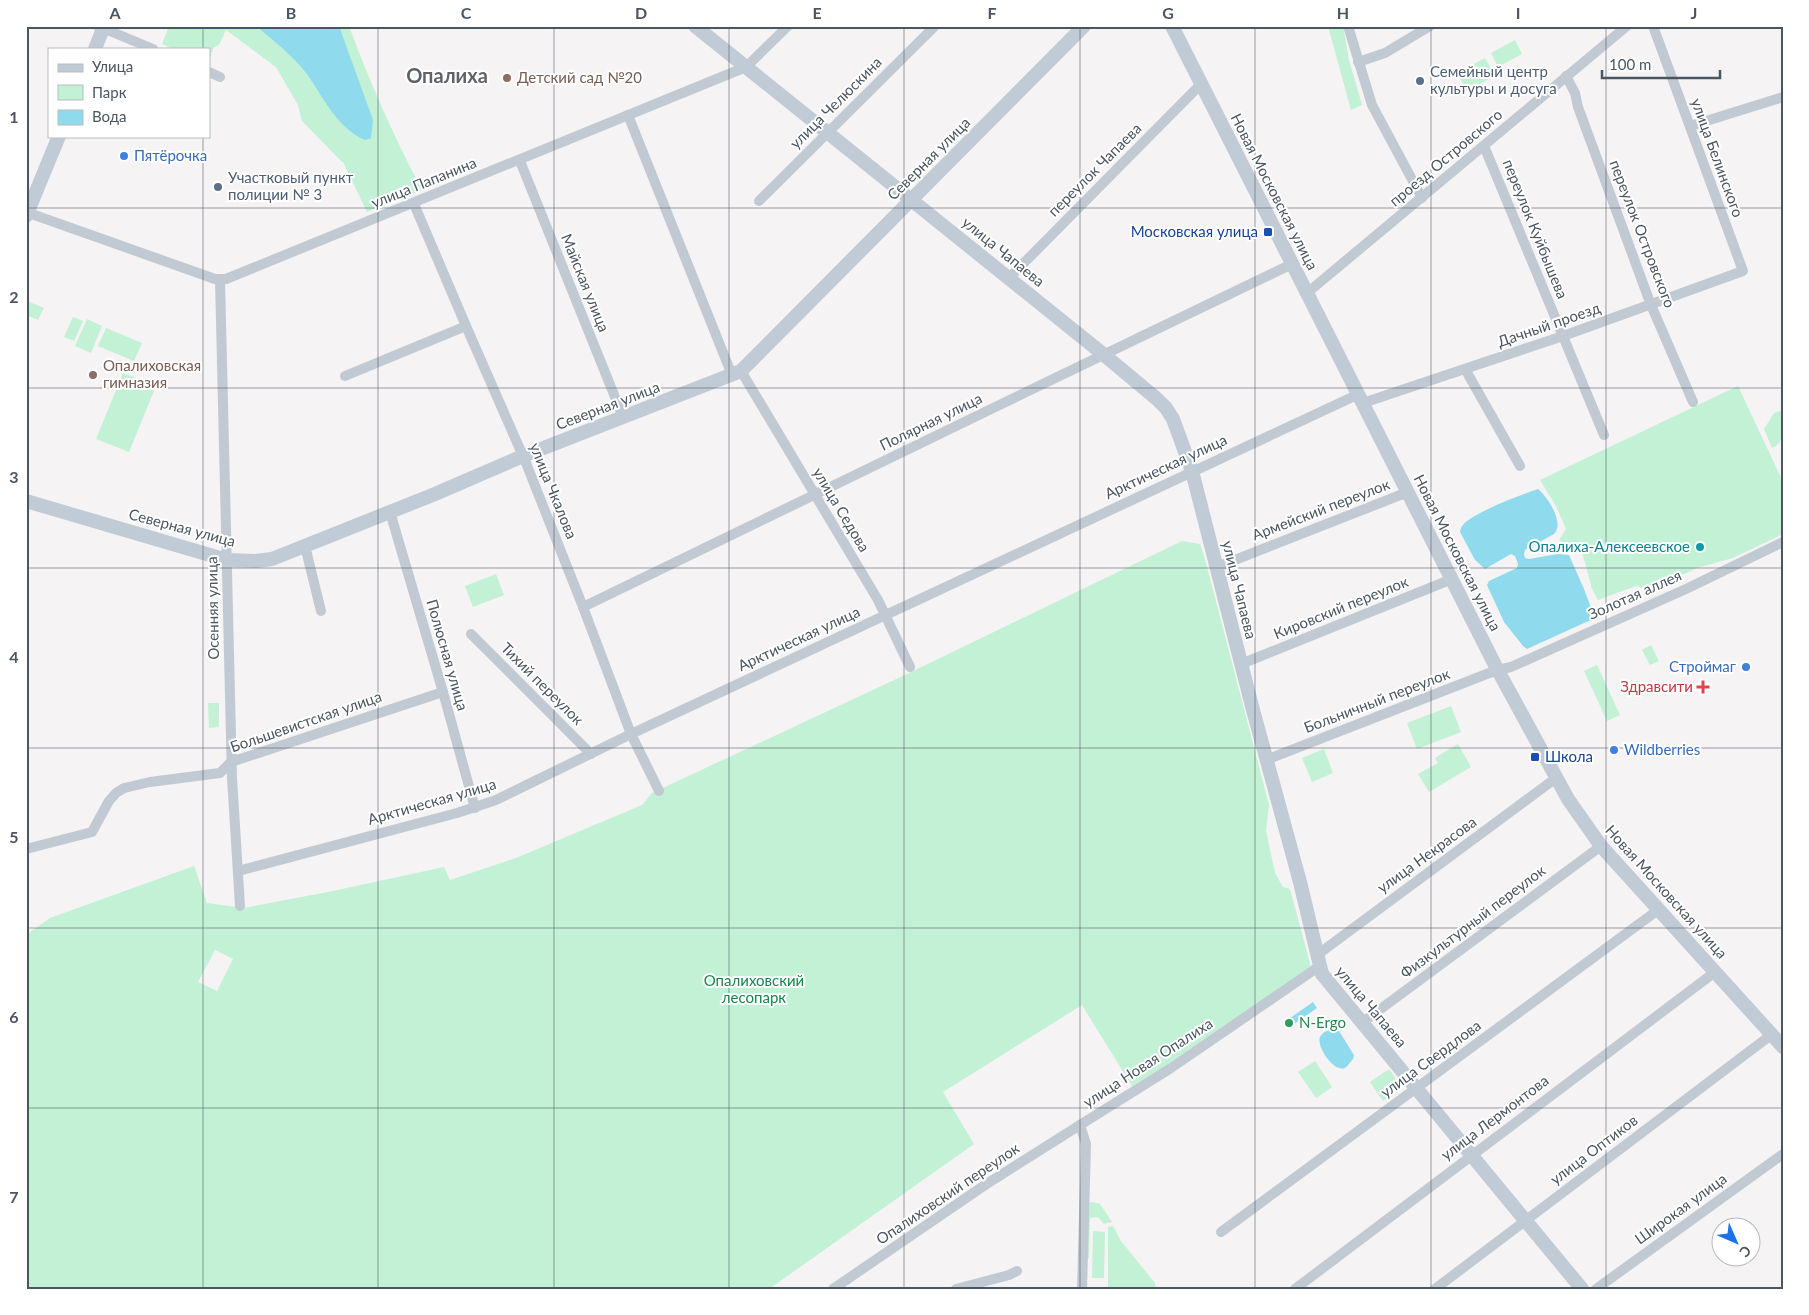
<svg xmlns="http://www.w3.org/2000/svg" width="1809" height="1315" viewBox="0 0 1809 1315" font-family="Lato,sans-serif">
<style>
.green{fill:#c3f1d5;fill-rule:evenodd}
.water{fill:#90daee}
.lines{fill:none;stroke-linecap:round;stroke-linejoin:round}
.street{stroke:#c1cad2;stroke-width:10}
.secondary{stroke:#c1cbd6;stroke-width:14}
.grid{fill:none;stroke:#4a5661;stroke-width:1;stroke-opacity:0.55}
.education-dot{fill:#8d6e63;stroke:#fff;stroke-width:2}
.service-dot{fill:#5c6f8a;stroke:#fff;stroke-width:2}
.shop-dot{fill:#3f7fe0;stroke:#fff;stroke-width:2}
.transit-dot{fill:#1a4fb4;stroke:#fff;stroke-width:2}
.culture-dot{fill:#0f9aa8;stroke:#fff;stroke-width:2}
.health-dot{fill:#e0444e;stroke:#fff;stroke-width:2}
.leisure-dot{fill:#2e9e5b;stroke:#fff;stroke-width:2}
.labels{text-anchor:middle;stroke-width:4;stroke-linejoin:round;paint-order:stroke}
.service-label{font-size:15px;fill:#4e5e75;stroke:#fff;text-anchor:start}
.education-label{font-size:15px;fill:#785e54;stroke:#fff;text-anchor:start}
.street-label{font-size:15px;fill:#4a5661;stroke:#fff}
.shop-label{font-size:15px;fill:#366cbe;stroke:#fff;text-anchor:start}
.transit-label{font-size:15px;fill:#164399;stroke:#fff;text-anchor:end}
.culture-label{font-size:15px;fill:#0d838f;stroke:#fff;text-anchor:end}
.health-label{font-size:15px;fill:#be3a42;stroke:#fff;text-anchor:end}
.park-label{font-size:15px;fill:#17864f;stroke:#fff}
.leisure-label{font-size:15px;fill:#27864d;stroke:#fff;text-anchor:start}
.district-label{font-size:20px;font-weight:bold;fill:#5f6368;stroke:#fff}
.neatline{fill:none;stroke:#4a5661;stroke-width:2}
.grid-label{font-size:16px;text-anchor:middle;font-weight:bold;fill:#4a5661}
</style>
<rect width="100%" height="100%" fill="#f5f3f3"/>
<g class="green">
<path d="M169 26H349C370 83 394 137 422 190L367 212 343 162H342L302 121 298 105 276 67 226 30 219 45 214 47 209 59V49H173L162 44Z"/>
<polygon points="1328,26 1343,26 1349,60 1362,105 1351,110"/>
<polygon points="1515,40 1522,54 1498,67 1491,53"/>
<polygon points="1485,58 1495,76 1467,91 1457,73"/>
<polygon points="27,301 44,308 38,320 26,315"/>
<polygon points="73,317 83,321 74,341 64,337"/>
<polygon points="87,319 102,326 91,353 75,346"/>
<polygon points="106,328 142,343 134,361 98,346"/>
<polygon points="123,373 156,386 129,452 96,439"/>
<polygon points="1738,386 1783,482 1783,534 1733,558 1697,568 1650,590 1636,586 1598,600 1592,589 1582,552 1559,540 1566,529 1556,506 1540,480"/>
<path d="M1783 410C1782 423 1787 442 1772 448L1764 429 1774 413Z"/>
<path d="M1182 541 1200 544 1205 559 1269 805 1266 831 1275 873 1283 887 1290 889 1311 967 1168 1064 1132 1086 1082 1005 943 1092 974 1144 769 1289H26V935L50 918 194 866 207 903 244 908 333 891 444 867 450 880 516 858 642 805 652 793 907 674ZM215 950 233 959 217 991 198 982Z"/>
<polygon points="496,574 504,595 473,607 465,586"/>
<polygon points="1651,645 1659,661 1650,665 1642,650"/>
<polygon points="1597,665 1620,715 1607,721 1584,671"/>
<polygon points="208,703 219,703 219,727 209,728"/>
<polygon points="1451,706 1461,732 1417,749 1407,723"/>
<polygon points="1458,744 1471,767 1429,792 1418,774 1438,763 1435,758"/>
<polygon points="1324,749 1333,773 1312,782 1302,758"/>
<polygon points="1315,1061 1332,1087 1316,1098 1298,1072"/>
<polygon points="1389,1069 1402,1087 1383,1101 1370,1082"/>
<polygon points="1092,1202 1100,1204 1112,1222 1104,1224 1098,1217 1090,1218 1089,1258 1085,1258 1089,1203"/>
<polygon points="1113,1226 1121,1241 1155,1283 1156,1289 1108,1289 1108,1227"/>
<polygon points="1093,1231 1105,1232 1104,1278 1092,1278"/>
</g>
<g class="water">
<path d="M256 26H339L373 120 371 138 365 140C337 128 323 97 307 74 292 55 274 41 256 26Z"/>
<path d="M1538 489C1548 497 1565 524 1554 534L1525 550 1524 554 1525 558 1529 559 1558 554 1569 555 1584 589 1595 618 1527 649 1523 646 1504 622 1487 585 1489 581 1517 568 1518 564 1515 556 1511 554 1485 569 1475 560 1460 532C1460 531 1462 525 1463 525 1472 513 1523 494 1538 489Z"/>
<polygon points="1313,1002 1317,1008 1294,1024 1290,1018"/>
<path d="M1333 1028 1339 1031 1354 1055 1353 1059C1351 1061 1348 1066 1345 1068 1334 1073 1316 1046 1320 1037 1323 1032 1328 1030 1333 1028Z"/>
</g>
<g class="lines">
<g class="street">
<polyline points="98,26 153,49"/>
<polyline points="1348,26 1372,105 1422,198"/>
<polyline points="1358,62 1385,53 1430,26"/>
<polyline points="209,72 220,77"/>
<polyline points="1566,76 1575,93 1578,107 1651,305 1693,402"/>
<polyline points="628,115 732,375"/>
<polyline points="1690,126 1783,97"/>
<polyline points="1484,146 1604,435"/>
<polyline points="520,161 623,417"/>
<polyline points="759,201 935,26"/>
<polyline points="414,204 466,326 526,463 583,607 631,734 659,791"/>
<polyline points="26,212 215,279 226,279 746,67 788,26"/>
<polyline points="1009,278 1202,83"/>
<polyline points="220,280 232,778 240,906"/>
<polyline points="1307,293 1627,26"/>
<polyline points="1465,369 1520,466"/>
<polyline points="741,371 878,600 910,667"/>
<polyline points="345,376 466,326"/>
<polyline points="1363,403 1563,336 1743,271 1653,26"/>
<polyline points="390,512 443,692 475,808"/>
<polyline points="305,546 321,611"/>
<polyline points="1217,567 1408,492"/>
<path d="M583 607C820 493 1055 377 1292 264"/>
<polyline points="471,634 591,754"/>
<polyline points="1241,664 1452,579"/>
<polyline points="1266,760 1497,670 1511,667 1686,589 1783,542"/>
<polyline points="26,849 92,832 109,801 116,793 124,788 150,782 220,773 231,762 443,692"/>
<polyline points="238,871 457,813 496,800 631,734 1359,394"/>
<polyline points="1317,955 1556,778"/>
<polyline points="1363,1022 1601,846"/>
<polyline points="1221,1232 1658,910"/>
<polyline points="833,1289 985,1185 1080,1125"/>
<polyline points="956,1289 1009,1275 1017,1271"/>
<polyline points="1082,1289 1086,1144 1080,1125 1171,1068 1314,970 1319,968"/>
<polyline points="1295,1289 1715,972"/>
<polyline points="1435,1289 1771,1035"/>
<polyline points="1596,1289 1783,1154"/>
</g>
<g class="secondary">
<polyline points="695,26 1103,354 1157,399 1166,408 1173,419 1192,471 1253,710 1300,882 1322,974 1582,1289"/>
<polyline points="1172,26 1495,665 1568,799 1601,846 1783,1047"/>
<polyline points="95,49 104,26"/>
<polyline points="26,216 59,136"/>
<polyline points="26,501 227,560 256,561 272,559 435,494 523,456 741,371 1084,26"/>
</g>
</g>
<path class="grid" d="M203 26V49M378 26V1289M554 26V1289M729 26V1289M904 26V1289M1080 26V1289M1255 26V1289M1431 26V1289M1606 26V1289M203 136V1289M26 208H1783M26 388H1783M26 568H1783M26 748H1783M26 928H1783M26 1108H1783"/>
<g class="education-dot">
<circle cx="507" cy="78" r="5"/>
<circle cx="93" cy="375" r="5"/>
</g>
<g class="service-dot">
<circle cx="1420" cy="81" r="5"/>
<circle cx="218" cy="187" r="5"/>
</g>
<g class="shop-dot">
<circle cx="124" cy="156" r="5"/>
<circle cx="1746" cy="667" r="5"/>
<circle cx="1614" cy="750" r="5"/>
</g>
<g class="transit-dot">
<rect x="1263" y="227" width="10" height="10" rx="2.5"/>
<rect x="1530" y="752" width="10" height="10" rx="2.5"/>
</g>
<circle class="culture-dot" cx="1700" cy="547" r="5"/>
<path class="health-dot" d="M1700.5 679.5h5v5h5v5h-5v5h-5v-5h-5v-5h5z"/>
<circle class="leisure-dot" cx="1289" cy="1023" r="5"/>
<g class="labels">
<g class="service-label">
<text x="1430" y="77">Семейный центр<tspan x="1430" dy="17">культуры и досуга</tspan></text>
<text x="228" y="183">Участковый пункт<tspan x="228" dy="17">полиции № 3</tspan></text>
</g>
<g class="education-label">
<text x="517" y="83">Детский сад №20</text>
<text x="103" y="371">Опалиховская<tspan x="103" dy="17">гимназия</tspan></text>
</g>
<g class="street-label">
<text transform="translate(836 103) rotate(-45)" y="5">улица Челюскина</text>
<text transform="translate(1446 158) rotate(-40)" y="5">проезд Островского</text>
<text transform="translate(1717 158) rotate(70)" y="5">улица Белинского</text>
<text transform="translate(929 159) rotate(-45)" y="5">Северная улица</text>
<text transform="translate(1095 170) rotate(-45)" y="5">переулок Чапаева</text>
<text transform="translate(424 183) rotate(-22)" y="5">улица Папанина</text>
<text transform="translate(1274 192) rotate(63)" y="5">Новая Московская улица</text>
<text transform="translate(1535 229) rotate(68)" y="5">переулок Куйбышева</text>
<text transform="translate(1642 234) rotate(69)" y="5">переулок Островского</text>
<text transform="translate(1003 252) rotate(39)" y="5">улица Чапаева</text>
<text transform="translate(585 283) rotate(68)" y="5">Майская улица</text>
<text transform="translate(1549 325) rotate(-19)" y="5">Дачный проезд</text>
<text transform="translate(608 406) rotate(-21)" y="5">Северная улица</text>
<text transform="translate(931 422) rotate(-26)" y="5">Полярная улица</text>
<text transform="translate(1166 467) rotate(-25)" y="5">Арктическая улица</text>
<text transform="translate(553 491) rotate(68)" y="5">улица Чкалова</text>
<text transform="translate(841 510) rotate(59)" y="5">улица Седова</text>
<text transform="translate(1321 510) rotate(-21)" y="5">Армейский переулок</text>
<text transform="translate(182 528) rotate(15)" y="5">Северная улица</text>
<text transform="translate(1457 553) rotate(63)" y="5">Новая Московская улица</text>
<text transform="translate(1239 590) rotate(76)" y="5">улица Чапаева</text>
<text transform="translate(1635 595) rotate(-24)" y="5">Золотая аллея</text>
<text transform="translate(213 608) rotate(-91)" y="5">Осенняя улица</text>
<text transform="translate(1341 608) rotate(-22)" y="5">Кировский переулок</text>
<text transform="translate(799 639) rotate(-25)" y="5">Арктическая улица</text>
<text transform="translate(447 655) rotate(74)" y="5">Полюсная улица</text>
<text transform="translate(542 684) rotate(45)" y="5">Тихий переулок</text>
<text transform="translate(1377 701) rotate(-21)" y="5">Больничный переулок</text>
<text transform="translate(306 722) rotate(-19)" y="5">Большевистская улица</text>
<text transform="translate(432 802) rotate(-16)" y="5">Арктическая улица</text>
<text transform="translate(1427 855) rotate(-36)" y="5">улица Некрасова</text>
<text transform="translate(1666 892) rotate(48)" y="5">Новая Московская улица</text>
<text transform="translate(1473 922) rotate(-37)" y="5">Физкультурный переулок</text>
<text transform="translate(1371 1007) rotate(50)" y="5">улица Чапаева</text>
<text transform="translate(1431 1059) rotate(-36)" y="5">улица Свердлова</text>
<text transform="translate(1148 1063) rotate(-33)" y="5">улица Новая Опалиха</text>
<text transform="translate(1495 1118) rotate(-37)" y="5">улица Лермонтова</text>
<text transform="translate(1594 1150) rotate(-37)" y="5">улица Оптиков</text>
<text transform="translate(948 1194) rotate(-34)" y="5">Опалиховский переулок</text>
<text transform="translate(1681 1209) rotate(-36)" y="5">Широкая улица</text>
</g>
<g class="shop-label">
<text x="134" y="161">Пятёрочка</text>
<text x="1736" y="672" text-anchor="end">Строймаг</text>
<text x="1624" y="755">Wildberries</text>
</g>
<g class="transit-label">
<text x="1258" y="237">Московская улица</text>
<text x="1545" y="762" text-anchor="start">Школа</text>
</g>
<g class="culture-label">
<text x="1690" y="552">Опалиха-Алексеевское</text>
</g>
<g class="health-label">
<text x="1693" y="692">Здравсити</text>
</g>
<g class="park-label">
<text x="754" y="986">Опалиховский<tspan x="754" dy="17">лесопарк</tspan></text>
</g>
<g class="leisure-label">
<text x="1299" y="1028">N-Ergo</text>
</g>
<g class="district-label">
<text x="447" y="83">Опалиха</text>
</g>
</g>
<rect width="1809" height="1315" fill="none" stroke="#ffffff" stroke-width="55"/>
<rect x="48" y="48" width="162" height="90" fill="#ffffff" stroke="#b7bbc0"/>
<rect x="58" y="64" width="25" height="8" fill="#c1cbd6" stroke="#b7bbc0"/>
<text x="92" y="72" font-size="15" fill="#4a5661">Улица</text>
<rect x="58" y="85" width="25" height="15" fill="#c3f1d5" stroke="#b7bbc0"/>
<text x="92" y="98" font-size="15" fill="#4a5661">Парк</text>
<rect x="58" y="110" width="25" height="15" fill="#90daee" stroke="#b7bbc0"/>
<text x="92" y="122" font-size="15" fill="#4a5661">Вода</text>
<g transform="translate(1736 1242) rotate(135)"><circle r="24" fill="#ffffff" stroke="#b7bbc0"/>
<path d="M0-4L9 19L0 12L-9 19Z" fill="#1a73e8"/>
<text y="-8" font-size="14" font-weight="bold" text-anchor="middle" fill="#4a5661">С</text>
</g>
<path d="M1602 70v8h118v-8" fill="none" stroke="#4a5661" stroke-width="2.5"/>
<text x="1609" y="70" font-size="15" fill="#4a5661" stroke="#ffffff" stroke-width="4" paint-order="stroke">100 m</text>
<rect x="28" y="28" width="1754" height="1260" class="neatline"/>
<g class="grid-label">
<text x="115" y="19">A</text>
<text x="291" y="19">B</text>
<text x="466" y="19">C</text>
<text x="641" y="19">D</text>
<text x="817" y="19">E</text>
<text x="992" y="19">F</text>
<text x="1168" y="19">G</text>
<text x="1343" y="19">H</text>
<text x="1518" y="19">I</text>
<text x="1694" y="19">J</text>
<text x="14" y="123">1</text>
<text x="14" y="303">2</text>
<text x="14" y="483">3</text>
<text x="14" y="663">4</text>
<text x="14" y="843">5</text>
<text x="14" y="1023">6</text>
<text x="14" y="1203">7</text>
</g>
</svg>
